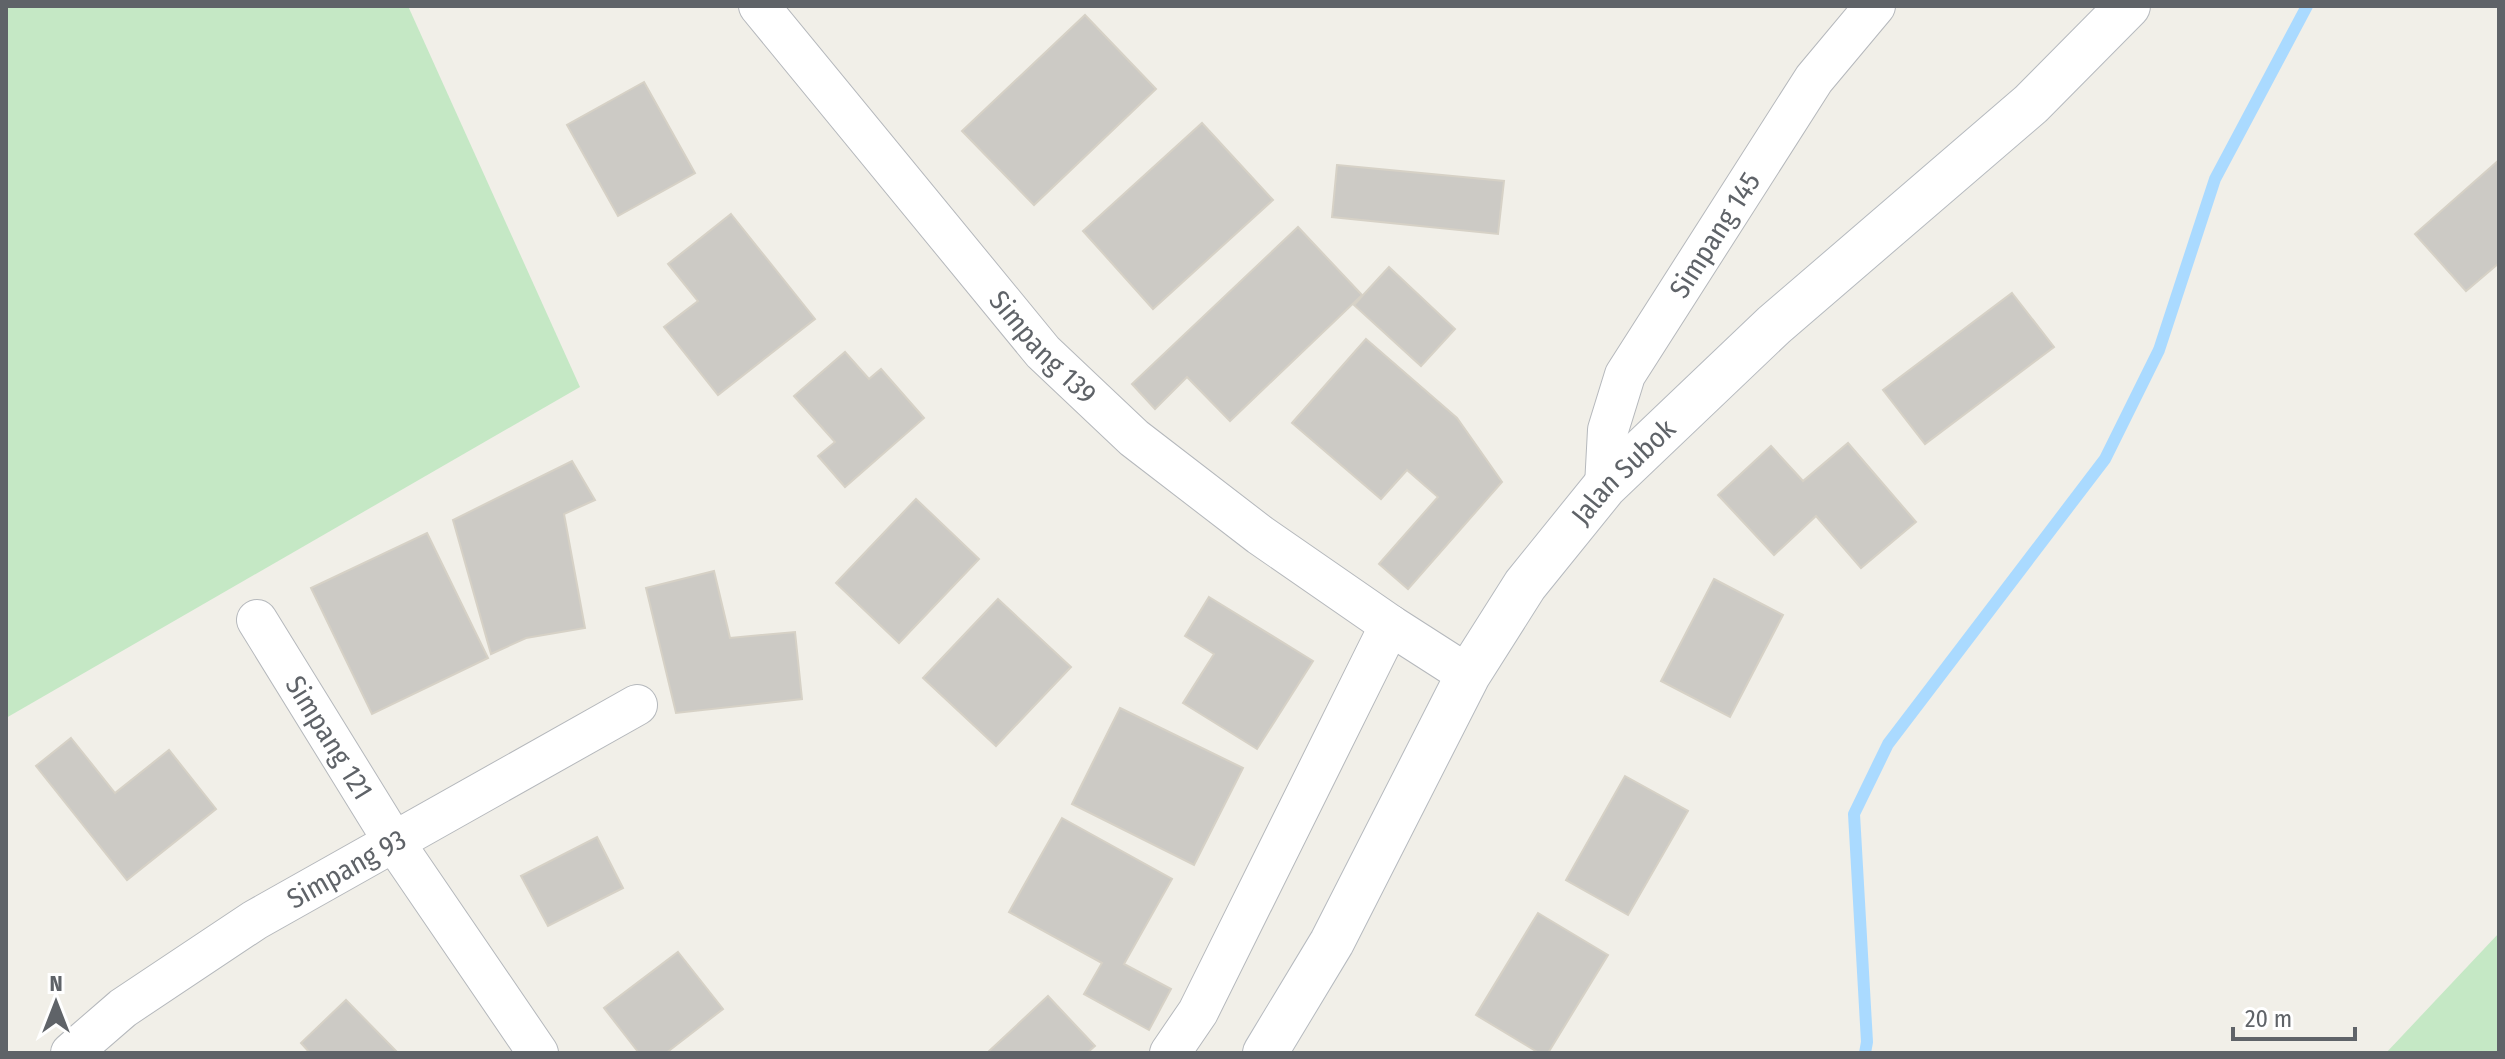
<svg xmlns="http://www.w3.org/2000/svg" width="2505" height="1059" viewBox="0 0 2505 1059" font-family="'Fira Sans Condensed',sans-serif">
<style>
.green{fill:#c5e8c5}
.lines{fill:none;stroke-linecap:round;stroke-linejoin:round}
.stream{stroke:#aadaff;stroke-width:12}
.building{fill:#cccac5;stroke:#d6d1c6;stroke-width:2}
.minor-casing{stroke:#b5b8bc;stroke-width:42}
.secondary-casing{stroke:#b6babf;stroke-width:46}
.minor{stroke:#fff;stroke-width:40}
.secondary{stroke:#fff;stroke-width:44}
.labels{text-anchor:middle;stroke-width:8;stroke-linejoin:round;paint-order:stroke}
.street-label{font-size:28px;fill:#5f6368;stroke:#fff}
</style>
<rect width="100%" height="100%" fill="#f1efe8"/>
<g class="green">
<polygon points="6,6 408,6 580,387 6,718"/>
<polygon points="2499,933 2499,1053 2386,1053"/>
</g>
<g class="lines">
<polyline class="stream" points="1865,1053 1867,1042 1854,814 1888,744 2105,459 2159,350 2215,179 2307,6"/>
</g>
<g class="building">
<polygon points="1085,15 1156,89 1034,205 962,131"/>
<polygon points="644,82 695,173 618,216 567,125"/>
<polygon points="1202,123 1273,200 1153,309 1083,231"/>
<polygon points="2499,160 2499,263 2466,291 2415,234"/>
<polygon points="1337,165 1504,181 1498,234 1332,217"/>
<polygon points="731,214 815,319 718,395 664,327 698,301 668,264"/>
<polygon points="1298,227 1362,295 1230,421 1187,377 1155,409 1132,384"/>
<polygon points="1389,267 1455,329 1421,366 1354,305"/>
<polygon points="2012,293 2054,347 1925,444 1883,390"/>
<polygon points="1366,339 1457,418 1502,482 1408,589 1379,564 1438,497 1407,470 1381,499 1292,423"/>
<polygon points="845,352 869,379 881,369 924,418 845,487 818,456 835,442 794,396"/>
<polygon points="1848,443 1916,522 1861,568 1816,516 1774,555 1718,495 1771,446 1803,481"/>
<polygon points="572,461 595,500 564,514 585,628 526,638 491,654 453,520"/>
<polygon points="916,499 979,559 899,643 836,583"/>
<polygon points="427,533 488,658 372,714 311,588"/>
<polygon points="714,571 730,638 795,632 802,699 676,713 646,588"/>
<polygon points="1714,579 1783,615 1730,717 1661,681"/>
<polygon points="1209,597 1313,661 1257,749 1183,703 1214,654 1185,636"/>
<polygon points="998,599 1071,667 996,746 923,678"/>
<polygon points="1120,708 1243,768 1194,865 1072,804"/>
<polygon points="71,738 115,793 169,750 216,809 127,880 36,766"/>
<polygon points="1625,776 1688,811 1628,915 1566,880"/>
<polygon points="1062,818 1172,879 1124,964 1171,989 1149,1030 1084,994 1102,963 1009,912"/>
<polygon points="597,837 623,888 548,926 521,876"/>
<polygon points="1538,913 1608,955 1548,1053 1539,1053 1476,1015"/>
<polygon points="678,952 723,1009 666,1053 639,1053 604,1008"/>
<polygon points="1048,996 1095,1046 1087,1053 987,1053"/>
<polygon points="346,1000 398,1053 310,1053 301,1043"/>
</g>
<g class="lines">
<defs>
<g id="minor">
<path id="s1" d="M759 6 1043 352 1134 438 1260 535 1390 625 1468 675"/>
<path id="s2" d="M1605 486 1608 430 1625 375 1814 79 1875 6"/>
<path id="s3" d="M257 620 394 842 538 1053"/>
<path id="s4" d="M71 1053 123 1008 255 920 637 705"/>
<polyline points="1170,1053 1198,1012 1390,625"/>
</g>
<g id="secondary">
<path id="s5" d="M1265 1053 1332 942 1468 675 1525 585 1605 486 1774 325 2031 104 2128 6"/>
</g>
</defs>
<use href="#minor" class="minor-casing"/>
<use href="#secondary" class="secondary-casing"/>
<use href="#minor" class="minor"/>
<use href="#secondary" class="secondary"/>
</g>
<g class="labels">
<g class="street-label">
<text dy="10" stroke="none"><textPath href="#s2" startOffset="280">Simpang 145</textPath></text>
<text dy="10" stroke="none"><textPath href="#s1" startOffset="444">Simpang 139</textPath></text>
<text dy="10" stroke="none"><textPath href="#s5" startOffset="686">Jalan Subok</textPath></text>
<text dy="10" stroke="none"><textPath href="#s3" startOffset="138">Simpang 121</textPath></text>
<text dy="10" stroke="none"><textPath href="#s4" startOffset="332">Simpang 93</textPath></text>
</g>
</g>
<rect width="2505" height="1059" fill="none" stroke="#5f6368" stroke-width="16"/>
<g transform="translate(56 1003)" stroke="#ffffff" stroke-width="6" paint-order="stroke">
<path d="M0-6L14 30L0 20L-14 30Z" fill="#5f6368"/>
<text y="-12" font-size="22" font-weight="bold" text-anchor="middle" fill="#5f6368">N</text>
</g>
<path d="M2233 1027v12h122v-12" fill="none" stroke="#5f6368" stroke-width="4"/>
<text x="2245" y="1027" font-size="24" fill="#5f6368" stroke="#ffffff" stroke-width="6" paint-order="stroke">20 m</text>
</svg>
